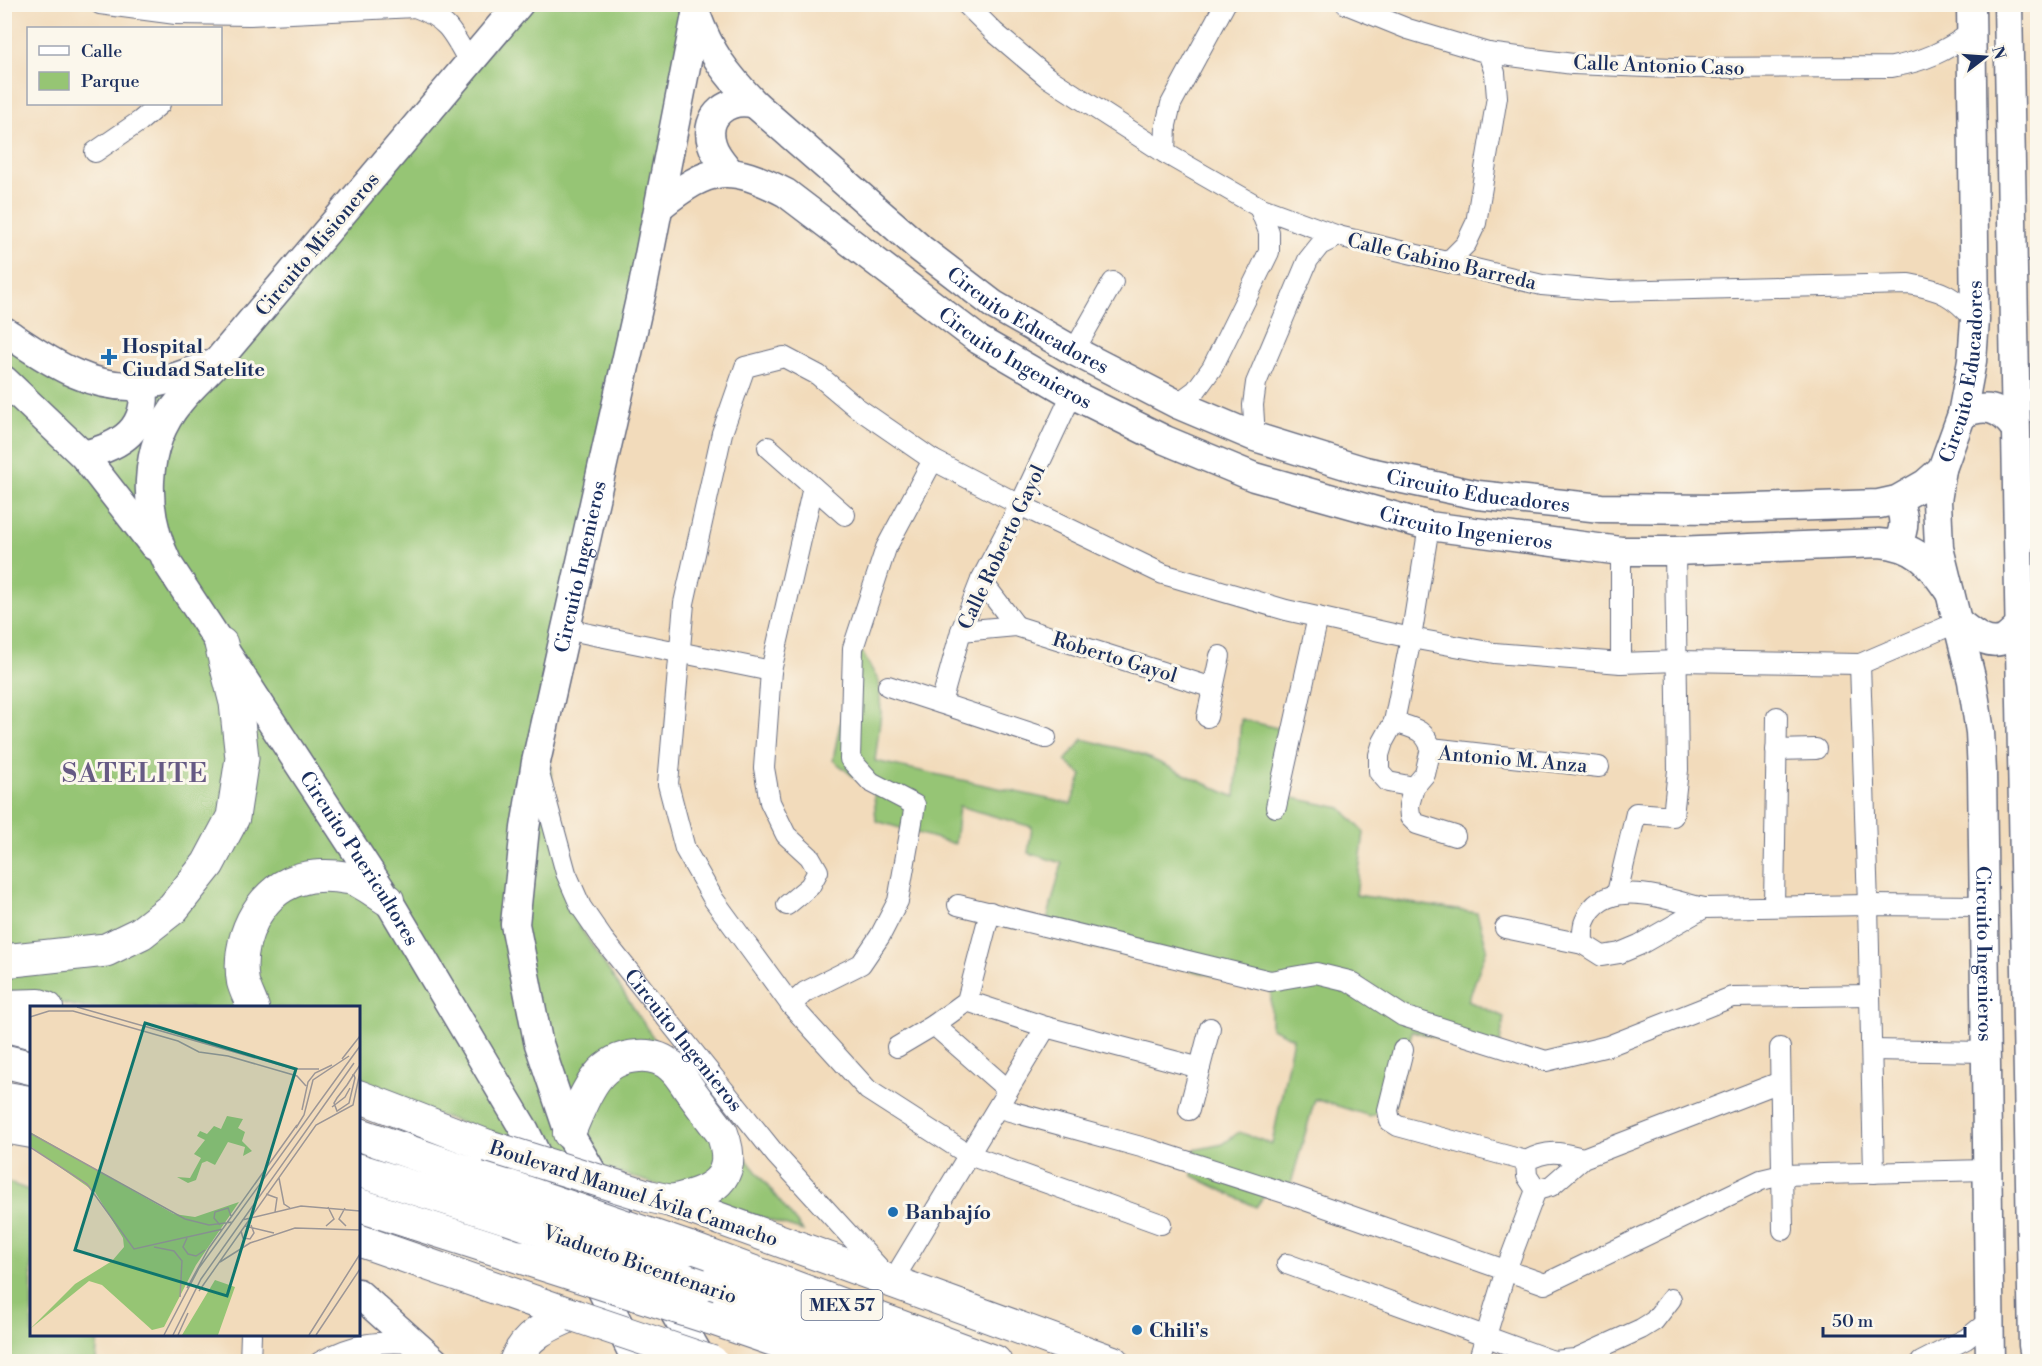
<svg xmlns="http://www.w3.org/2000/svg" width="2042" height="1366" viewBox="0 0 2042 1366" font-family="'Libre Bodoni',serif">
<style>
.green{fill:#96c574;stroke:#587a69;stroke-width:1.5}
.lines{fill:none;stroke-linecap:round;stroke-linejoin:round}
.street-casing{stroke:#666b7f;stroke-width:22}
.secondary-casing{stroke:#666b7f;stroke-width:31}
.primary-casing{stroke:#666b7f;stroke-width:34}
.highway-casing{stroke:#666b7f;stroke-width:35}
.street{stroke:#fff;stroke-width:20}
.secondary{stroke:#fff;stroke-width:28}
.primary{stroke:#fff;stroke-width:32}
.highway{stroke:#fff;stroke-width:33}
.primary-bridge-casing{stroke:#666b7f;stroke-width:34;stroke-linecap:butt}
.highway-bridge-casing{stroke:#666b7f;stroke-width:35;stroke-linecap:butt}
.primary-bridge{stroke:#fff;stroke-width:32}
.highway-bridge{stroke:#fff;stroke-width:33}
.poi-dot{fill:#1f6fb2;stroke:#fbf7ec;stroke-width:2}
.labels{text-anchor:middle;stroke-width:6;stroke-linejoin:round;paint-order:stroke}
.shield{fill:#fbf7ec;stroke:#5e6b89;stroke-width:1.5}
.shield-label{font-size:18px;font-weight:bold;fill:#1b2f5e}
.street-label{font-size:20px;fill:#1b2f5e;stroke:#fbf7ec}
.poi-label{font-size:20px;font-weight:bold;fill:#1b2f5e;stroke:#fbf7ec;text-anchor:start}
.district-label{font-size:26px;font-weight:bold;letter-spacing:1.5px;fill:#665a84;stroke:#fbf7ec}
.inset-road{fill:none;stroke:#9c9696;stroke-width:1.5}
.view{fill:#0f766e;fill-opacity:0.15;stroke:#0f766e;stroke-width:3}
.inset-edge{fill:none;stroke:#1b2f5e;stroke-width:3}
</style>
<rect width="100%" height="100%" fill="#fbf7ec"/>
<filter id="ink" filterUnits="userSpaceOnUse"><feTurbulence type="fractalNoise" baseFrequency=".0167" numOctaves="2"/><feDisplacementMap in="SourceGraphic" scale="12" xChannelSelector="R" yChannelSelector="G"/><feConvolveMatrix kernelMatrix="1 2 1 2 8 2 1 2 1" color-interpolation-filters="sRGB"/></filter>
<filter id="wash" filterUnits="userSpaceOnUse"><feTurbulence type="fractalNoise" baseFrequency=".008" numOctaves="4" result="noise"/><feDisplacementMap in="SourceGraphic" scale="24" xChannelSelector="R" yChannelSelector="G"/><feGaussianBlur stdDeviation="1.35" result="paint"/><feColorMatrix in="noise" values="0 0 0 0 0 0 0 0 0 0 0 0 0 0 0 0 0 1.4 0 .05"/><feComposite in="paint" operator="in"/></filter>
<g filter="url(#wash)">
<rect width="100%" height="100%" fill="#f2dbbb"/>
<g class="green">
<polygon points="530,5 698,5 545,723 568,909 666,1057 803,1231 359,1090 358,1008 84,1008 5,991 4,336 79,384 218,365"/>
<polygon points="862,652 879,682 881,713 875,761 1071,804 1082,775 1065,761 1083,739 1138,753 1235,797 1241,719 1293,732 1279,795 1341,808 1364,832 1356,895 1477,913 1487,948 1468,1001 1504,1017 1498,1055 1412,1031 1394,1105 1370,1116 1315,1099 1288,1194 1270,1188 1256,1207 1193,1176 1193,1150 1223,1144 1239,1132 1272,1144 1293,1038 1271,1028 1271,989 1043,936 1062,863 1028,853 1032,827 959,806 955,844 876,821 874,793 833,760 853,656"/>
<polygon points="4,1181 31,1191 32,1334 98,1335 96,1361 5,1361"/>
</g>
</g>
<g filter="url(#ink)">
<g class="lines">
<defs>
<g id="street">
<path d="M100 4 176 14 250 15 415 7C448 19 453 33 469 62"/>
<path d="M966 4 994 32 1047 77 1165 153 1259 207 1338 236 1542 285 1610 291 1909 284C1942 290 1953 295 1975 320"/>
<path d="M1346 4 1408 29 1488 53 1573 64 1672 68 1892 67C1925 61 1944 52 1972 32"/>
<polyline points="95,152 140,121 160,104"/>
<polyline points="1165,153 1166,125 1171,104 1225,4"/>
<polyline points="1448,262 1466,244 1476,223 1497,97 1495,73 1488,53"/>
<polyline points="1074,351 1113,282"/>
<polyline points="1177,404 1196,390 1212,368 1269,252 1269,232 1259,207"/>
<polyline points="1255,437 1253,405 1256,383 1308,260 1320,245 1338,236"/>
<polyline points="768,447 845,515"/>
<polyline points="2018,539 2038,538"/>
<polyline points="981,580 1016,626"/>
<polyline points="565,629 771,671"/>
<polyline points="961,631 1016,626 1213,688"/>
<polyline points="1621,663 1621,551"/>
<polyline points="1860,664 1868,905 1874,1173"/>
<polyline points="888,686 1046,738"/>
<polyline points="941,703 961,631 981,580 1020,505 1072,394"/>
<polyline points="1207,717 1220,656"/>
<path d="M1394 722C1412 728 1424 728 1431 748"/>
<polyline points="1776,750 1816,749"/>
<path id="s1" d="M538 770 566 873 581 907 603 939 776 1155 892 1282 1046 1027"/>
<polyline points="1414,787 1388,782 1379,772 1379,755 1383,742 1394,722 1411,638 1429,526"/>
<polyline points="1276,807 1318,617"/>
<polyline points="1455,836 1417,824 1410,817 1409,805 1414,787 1425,774 1431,748 1599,767"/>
<polyline points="1617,893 1636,813 1673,816 1678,770 1675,551"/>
<polyline points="787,905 810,886 818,871 810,857 786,835 770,802 764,768 771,671 813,487"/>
<polyline points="958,905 1270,981 1316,973 1349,981 1403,1016 1546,1061 1608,1046 1732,997 1869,995"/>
<polyline points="1774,906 1777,717"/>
<path d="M1704 908C1668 900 1603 874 1585 921 1582 927 1583 937 1583 944L1602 956 1620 953 1639 945 1704 908 1868 905 1983 906"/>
<polyline points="1505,928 1583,944"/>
<polyline points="967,1001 1046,1027 1200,1068"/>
<polyline points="791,1005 805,992 861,964 880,936 898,901 915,805 871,782 850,759 853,648 886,548 933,460"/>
<polyline points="934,1025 1008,1090"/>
<polyline points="897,1047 934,1025 967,1001 990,912"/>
<polyline points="1780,1048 1783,1230"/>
<polyline points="1403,1050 1388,1110 1390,1121 1398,1126 1526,1161"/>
<polyline points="1872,1050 1986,1052"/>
<polyline points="999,1108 1152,1150 1288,1194 1545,1284 1761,1180 1782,1175 1987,1170"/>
<polyline points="1189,1110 1210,1028"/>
<path d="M1583 1158C1559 1152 1548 1149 1526 1161L1527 1176 1536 1190 1551 1186 1583 1158 1780 1082"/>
<polyline points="1161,1224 969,1155 868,1090 791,1005 714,900 685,849 668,784 684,603 722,433 745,367 784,357 818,375 856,407 933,460 1020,505 1163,574 1286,610 1411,638 1494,653 1621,663 1678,661 1860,664 1958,622"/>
<polyline points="1287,1264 1553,1361 1575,1359 1641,1329 1654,1321 1671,1299"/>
<polyline points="250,1362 251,1334"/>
<path d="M320 1362C355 1342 377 1341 416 1343"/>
<polyline points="1478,1362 1506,1270 1536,1190"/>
<polyline points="1921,1362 1966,1339 1990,1320"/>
</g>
<g id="secondary">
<path id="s2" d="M519 4 215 364C204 376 190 388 180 401 141 447 143 513 168 564L388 900 525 1131 567 1218"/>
<polyline points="2008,4 2033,1345 2036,1362"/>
<path id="s3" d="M696 14C710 53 726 74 755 104L921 249 994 305 1074 351 1177 404 1255 437 1365 471 1478 495 1601 508 1722 509 1879 504 1897 500 1925 484 1942 469 1962 414 1972 361 1975 320 1971 4"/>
<path d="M730 172C723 163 715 155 712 144 703 115 729 97 755 104"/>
<path id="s4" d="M660 206C710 166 728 163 786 193L979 340 1072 394 1165 440 1254 477 1429 526 1621 551H1675L1879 543C1917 546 1929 562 1950 593"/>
<path d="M4 331C45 358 90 392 143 385 164 383 192 371 213 364"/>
<polyline points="4,380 83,455 154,546"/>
<path d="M1962 414C1986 404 1999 407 2015 428"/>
<path d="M83 455C121 446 149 429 143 385"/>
<path id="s5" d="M1942 469 1937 501 1939 548 1972 681 1980 732 1982 772 1990 1362"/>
<path d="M1897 544C1906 528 1905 516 1897 500"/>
<path d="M1958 622C1971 632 1988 648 2005 639 2010 636 2015 630 2020 626"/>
<path id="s6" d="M631 1238 569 1133 538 1041 515 924 525 828 536 762 643 286 696 15"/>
<polyline points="591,1268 637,1362"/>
<polyline points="358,1293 435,1362"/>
<polyline points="663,1293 703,1362"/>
</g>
<g id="primary">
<polyline points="4,1006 39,1005 47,1008"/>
<path d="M253 1008C250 999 245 990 243 982 236 942 257 893 297 880 312 875 332 875 348 878 361 880 376 893 388 900"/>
<polyline points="358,1096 488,1146"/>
<polyline points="4,1127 32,1132"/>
<path d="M569 1133C584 1099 595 1058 638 1056 651 1055 662 1058 672 1067 679 1073 684 1082 689 1089 700 1104 711 1119 722 1133 740 1180 710 1193 671 1201"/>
<polyline points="648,1196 671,1201 1113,1362"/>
<polyline points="358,1240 573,1315"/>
<path d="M515 1362C525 1335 547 1326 573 1315"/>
</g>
<g id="highway">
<polyline points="4,961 106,950 141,933 173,908 208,864 233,817 242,758 236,703 221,644"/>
<polyline points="4,1025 32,1032"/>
<polyline points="4,1061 32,1068"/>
<polyline points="4,1098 32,1103"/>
<polyline points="358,1134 510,1187"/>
<polyline points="358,1170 508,1218"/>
<polyline points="358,1205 521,1257"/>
<polyline points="688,1248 995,1362"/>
<polyline points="700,1285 921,1362"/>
<polyline points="708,1317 839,1362"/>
</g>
</defs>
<use href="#street" class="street-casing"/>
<use href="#secondary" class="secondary-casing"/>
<use href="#primary" class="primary-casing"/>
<use href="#highway" class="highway-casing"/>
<use href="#street" class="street"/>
<use href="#secondary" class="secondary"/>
<use href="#primary" class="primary"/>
<use href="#highway" class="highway"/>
<defs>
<g id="primary-bridge">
<polyline points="488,1146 648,1196"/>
<polyline points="573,1315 712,1362"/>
</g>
<g id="highway-bridge">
<polyline points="510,1187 688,1248"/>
<polyline points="508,1218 700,1285"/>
<polyline points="521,1257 708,1317"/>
</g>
</defs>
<use href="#primary-bridge" class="primary-bridge-casing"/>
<use href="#highway-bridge" class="highway-bridge-casing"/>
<use href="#primary-bridge" class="primary-bridge"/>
<use href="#highway-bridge" class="highway-bridge"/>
</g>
</g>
<g class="poi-dot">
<path d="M106 348h6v6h6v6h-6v6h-6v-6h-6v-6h6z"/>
<circle cx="893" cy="1212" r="6"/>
<circle cx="1137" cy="1330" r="6"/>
</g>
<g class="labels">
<rect class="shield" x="801.5" y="1290" width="81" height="30" rx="4.5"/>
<g class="shield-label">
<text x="842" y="1311">MEX 57</text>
</g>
<g class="street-label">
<text transform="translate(1659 65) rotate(2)" y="7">Calle Antonio Caso</text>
<text transform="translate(317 244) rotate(-50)" y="7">Circuito Misioneros</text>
<text transform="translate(1442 261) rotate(13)" y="7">Calle Gabino Barreda</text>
<text dy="7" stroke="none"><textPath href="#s3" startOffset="458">Circuito Educadores</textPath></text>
<text dy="7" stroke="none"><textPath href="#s4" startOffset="422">Circuito Ingenieros</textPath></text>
<text dy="7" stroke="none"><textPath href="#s3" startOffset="1520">Circuito Educadores</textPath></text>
<text dy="7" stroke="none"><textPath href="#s3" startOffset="944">Circuito Educadores</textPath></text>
<text dy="7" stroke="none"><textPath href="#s4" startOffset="908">Circuito Ingenieros</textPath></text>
<text transform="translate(1001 547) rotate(-65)" y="7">Calle Roberto Gayol</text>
<text dy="7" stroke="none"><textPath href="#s6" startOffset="702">Circuito Ingenieros</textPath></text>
<text transform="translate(1115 657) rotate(17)" y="7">Roberto Gayol</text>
<text transform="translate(1513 759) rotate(5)" y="7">Antonio M. Anza</text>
<text dy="7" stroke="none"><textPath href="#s2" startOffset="1046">Circuito Puericultores</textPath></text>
<text dy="7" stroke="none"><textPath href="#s5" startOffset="490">Circuito Ingenieros</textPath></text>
<text dy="7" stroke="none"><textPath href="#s1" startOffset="312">Circuito Ingenieros</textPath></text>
<text transform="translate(634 1193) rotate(18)" y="7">Boulevard Manuel Ávila Camacho</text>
<text transform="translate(640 1264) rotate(19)" y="7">Viaducto Bicentenario</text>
</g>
<g class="poi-label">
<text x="122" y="353">Hospital<tspan x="122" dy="23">Ciudad Satelite</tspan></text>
<text x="905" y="1219">Banbajío</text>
<text x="1149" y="1337">Chili's</text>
</g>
<g class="district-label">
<text x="135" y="782">SATELITE</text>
</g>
</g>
<g transform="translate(30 1006)">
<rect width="330" height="330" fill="#f2dbbb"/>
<path d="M197 110 213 113 208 122 215 126 212 135 222 145 213 150 215 141 198 136 185 159 177 155 172 157 166 174 158 177 147 171 160 172 171 152 164 148 175 134 167 130 170 125 177 128 184 120 191 123ZM0 126 144 208 165 211 209 196 166 259 134 321 122 324 72 279 59 275 0 323 45 278 82 255 94 241 93 232 65 186 0 140ZM185 274 205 281 188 329H152Z" fill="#96c574"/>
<path class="inset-road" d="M47 1 264 63H289M0 11 19 5H43L148 35 169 46 198 50 267 70 276 80M312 53 330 30M322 69H324L325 72 319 97 307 105 304 97 307 92 317 79 324 68 330 59M302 101 315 91 320 82M272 104 278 76 285 67 302 59M266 122 274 109 283 74 319 50M0 127 155 213 179 219 203 216M0 141 57 178 104 243 193 223M249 172 254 198 260 202M236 188 247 192 245 206M315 202 309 213 316 220M212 214 271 200 330 205M190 219 184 212 185 206 198 202 201 210M215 220 244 227M296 220 304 213 298 201M211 225 213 232 220 233 224 227 221 219M157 232 153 241 158 248 166 250 175 244M124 241 144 245 152 255 150 291M190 256 220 237 265 222 330 224M157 282 179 242 267 119M169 285 286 119 323 99 330 66M134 329 169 262 330 40M143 329 171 273 324 57M148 329 158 307M279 329 330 248M286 329 330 263"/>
<path class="view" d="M115 17 266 63 197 290 45 244Z"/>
<rect width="330" height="330" class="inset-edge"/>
</g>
<rect width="2042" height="1366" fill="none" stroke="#fbf7ec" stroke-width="24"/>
<rect x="27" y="27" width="195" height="78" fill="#fbf7ec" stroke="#a1a7b3" stroke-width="1.5"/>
<rect x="39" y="46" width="30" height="9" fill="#ffffff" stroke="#a1a7b3" stroke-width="1.5"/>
<text x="81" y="57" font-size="18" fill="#1b2f5e">Calle</text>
<rect x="39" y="72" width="30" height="18" fill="#96c574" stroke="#a1a7b3" stroke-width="1.5"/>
<text x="81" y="87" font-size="18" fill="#1b2f5e">Parque</text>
<g transform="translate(1985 57) rotate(73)" stroke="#fbf7ec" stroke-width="4.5" paint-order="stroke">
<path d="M0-4.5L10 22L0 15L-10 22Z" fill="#1b2f5e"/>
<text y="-9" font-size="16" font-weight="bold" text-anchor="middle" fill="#1b2f5e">N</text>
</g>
<path d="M1823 1327v9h142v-9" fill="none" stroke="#1b2f5e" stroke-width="3"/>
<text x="1832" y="1327" font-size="18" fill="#1b2f5e" stroke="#fbf7ec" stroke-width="4.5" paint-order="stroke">50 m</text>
</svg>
